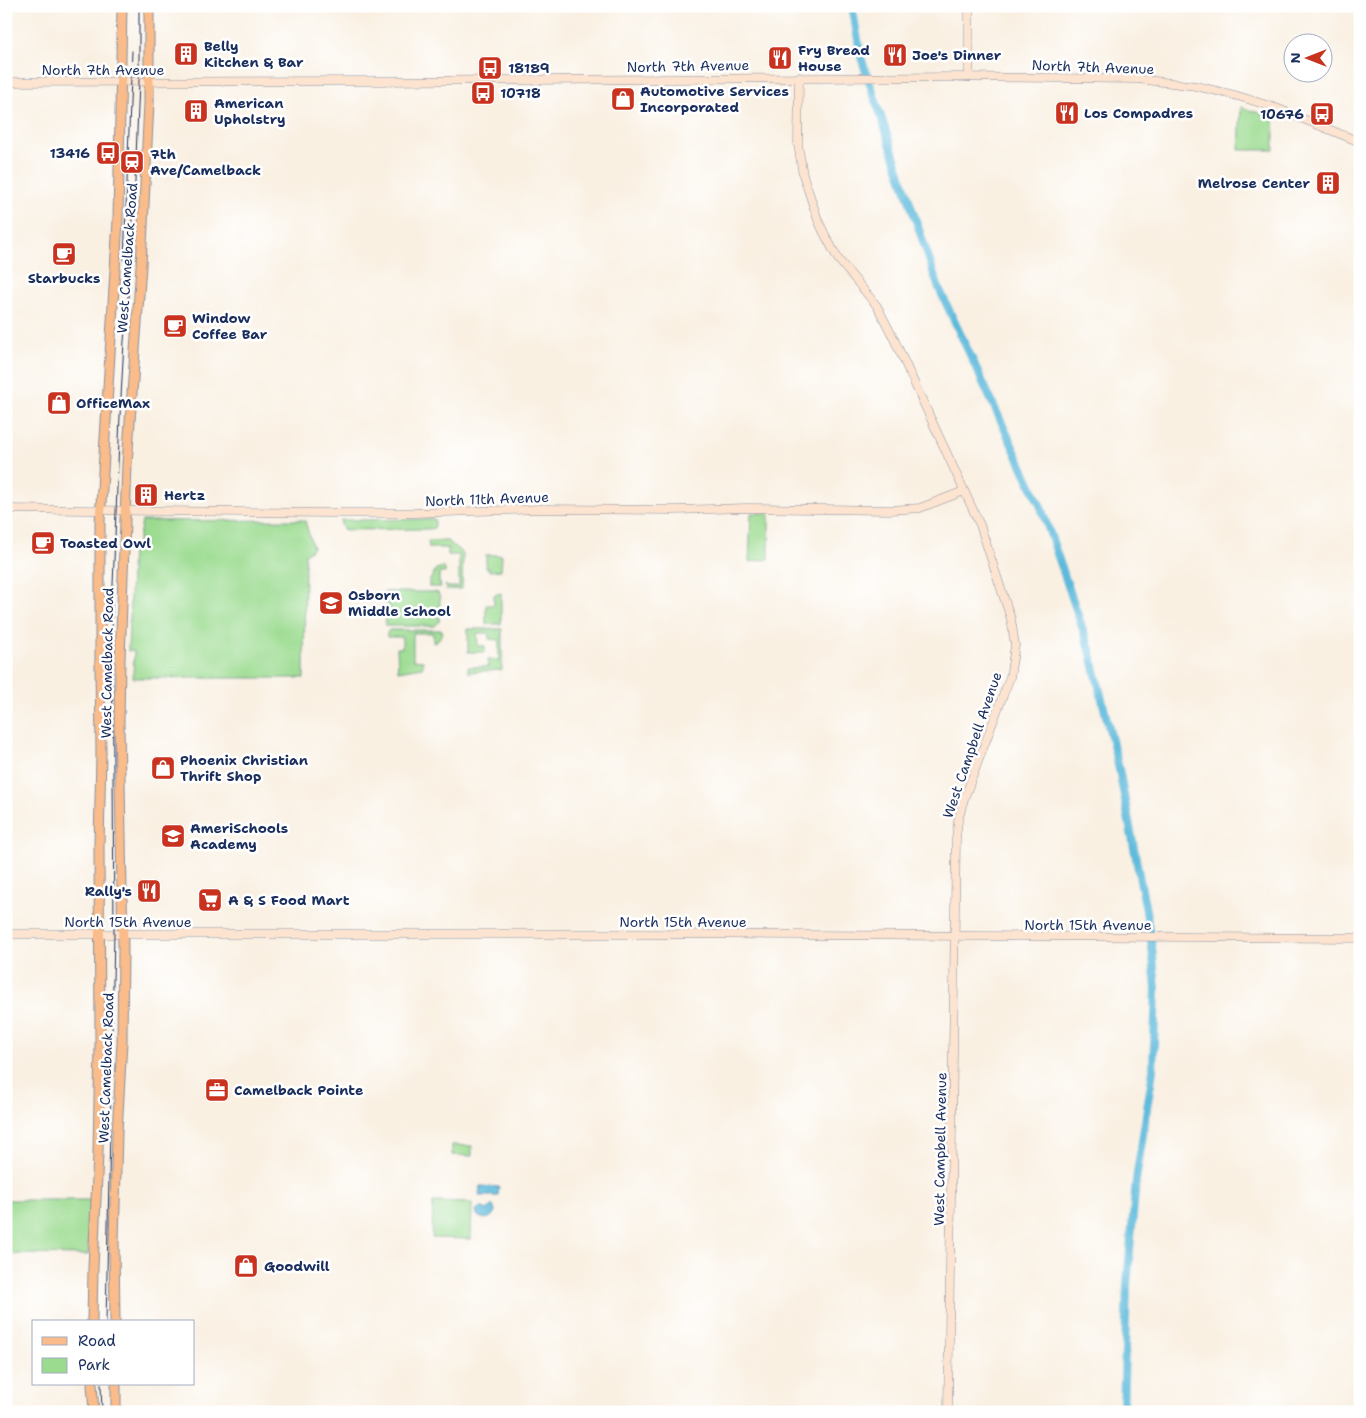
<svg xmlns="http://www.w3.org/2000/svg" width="1366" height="1418" viewBox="0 0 1366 1418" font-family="'Shantell Sans',sans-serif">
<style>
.green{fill:#9bdb90;stroke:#5b8577}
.water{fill:#5dbadb;stroke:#3c749c}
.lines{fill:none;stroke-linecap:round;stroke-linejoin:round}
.canal{stroke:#5dbadb;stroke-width:8}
.secondary-casing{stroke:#8a90a0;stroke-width:9}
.primary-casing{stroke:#8a90a0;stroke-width:11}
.secondary{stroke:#fde4d0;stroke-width:8}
.primary{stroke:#f9bc8a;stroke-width:9}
.tram{stroke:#1b2f5e;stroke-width:1}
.labels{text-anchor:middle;stroke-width:5;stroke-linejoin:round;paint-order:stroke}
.poi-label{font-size:14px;font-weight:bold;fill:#1b2f5e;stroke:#fff;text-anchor:start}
.street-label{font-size:14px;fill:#1b2f5e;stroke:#fff}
</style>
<rect width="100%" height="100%" fill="#fff"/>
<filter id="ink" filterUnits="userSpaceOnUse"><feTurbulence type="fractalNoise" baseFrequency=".02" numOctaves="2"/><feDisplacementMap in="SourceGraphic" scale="10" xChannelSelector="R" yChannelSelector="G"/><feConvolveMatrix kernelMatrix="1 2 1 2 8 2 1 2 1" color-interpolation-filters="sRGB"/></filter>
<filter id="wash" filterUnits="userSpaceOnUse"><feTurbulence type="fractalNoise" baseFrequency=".0096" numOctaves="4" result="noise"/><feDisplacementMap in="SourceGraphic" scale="20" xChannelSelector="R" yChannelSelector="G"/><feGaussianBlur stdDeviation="1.12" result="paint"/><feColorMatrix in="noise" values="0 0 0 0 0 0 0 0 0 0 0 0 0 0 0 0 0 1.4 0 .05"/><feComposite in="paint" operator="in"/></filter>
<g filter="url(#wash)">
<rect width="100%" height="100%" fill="#f9f0e2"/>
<g class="green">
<polygon points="1241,107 1271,117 1274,122 1274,150 1239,150"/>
<polygon points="751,513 769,513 769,559 749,562"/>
<polygon points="435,519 435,525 434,528 430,529 344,530 341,525 341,520"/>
<polygon points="302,520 305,521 313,548 305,554 304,678 133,678 134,651 128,651 132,546 137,546 142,521"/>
<polygon points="428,541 448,541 463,554 462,588 460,589 446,590 445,585 448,587 459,587 459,555 448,555 448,548 429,548"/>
<polygon points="486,555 502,555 501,570 489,571 489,568 486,568"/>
<polygon points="443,567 445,569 445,573 439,573 439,583 440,583 441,587 429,587 429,582 436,569"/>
<polygon points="385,592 435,592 438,593 440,598 439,622 435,626 385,626 385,616 389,612 389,605 385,603"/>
<polygon points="501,593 501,624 486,624 486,605 494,605 494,595"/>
<polygon points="468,629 502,629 502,670 468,672 468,667 488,667 488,660 499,660 499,640 489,639 489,633 477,633 478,646 485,646 485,652 468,652"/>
<path d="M389 630H442C442 636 438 641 433 643V633H413V660L423 661V667L398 671 397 648H402V637H387V633Z"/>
<polygon points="452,1145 472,1146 472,1156 452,1155"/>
<polygon points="6,1200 91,1200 88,1255 6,1254"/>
<polygon points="433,1202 472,1203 471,1239 432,1238"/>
</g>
<g class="water">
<polygon points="480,1186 499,1187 498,1196 479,1196"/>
<path d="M491 1206H493L495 1211C492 1220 483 1221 477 1215L476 1210 481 1207 487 1210Z"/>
</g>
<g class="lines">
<polyline class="canal" points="852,6 861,57 938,286 1041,507 1090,650 1119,769 1146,911 1152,947 1156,989 1153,1070 1136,1180 1127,1285 1123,1412"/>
</g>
</g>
<g filter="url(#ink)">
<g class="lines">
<defs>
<g id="secondary">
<polyline points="969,6 969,77"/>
<polyline points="799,77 798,144 803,175 818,220 824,233 838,259 877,306 893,337 980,525 1011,619 1015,645 1010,677 964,799 958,821 956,838 948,1412"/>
<polyline points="6,82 383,81 957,77 1138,79 1196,86 1238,96 1276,108 1360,142"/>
<polyline points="6,509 328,513 413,513 541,509 675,510 747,508 891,510 920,508 964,491"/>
<polyline points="6,934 638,934 1360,938"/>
</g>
<g id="primary">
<polyline points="92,1322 93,1268 98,1153 100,1042 99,845 101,753 100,664 100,522 118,220 122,6"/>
<polyline points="115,1322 114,1242 117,1133 122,1042 123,950 119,723 120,660 127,464 141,266 149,103 149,6"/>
<polyline points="92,1384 94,1412"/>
<polyline points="116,1384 116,1412"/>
</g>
</defs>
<use href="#secondary" class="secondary-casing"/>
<use href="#primary" class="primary-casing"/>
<use href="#secondary" class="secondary"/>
<use href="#primary" class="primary"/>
<g class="tram">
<polyline points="124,261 132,51"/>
<polyline points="106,1322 114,934 112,609 120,416 124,341 130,275 135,182 139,82 139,6"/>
<polyline points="101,1384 102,1412"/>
</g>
</g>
</g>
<defs>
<symbol id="building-square" viewBox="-11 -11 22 22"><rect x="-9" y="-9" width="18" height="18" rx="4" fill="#c8321e" stroke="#fff"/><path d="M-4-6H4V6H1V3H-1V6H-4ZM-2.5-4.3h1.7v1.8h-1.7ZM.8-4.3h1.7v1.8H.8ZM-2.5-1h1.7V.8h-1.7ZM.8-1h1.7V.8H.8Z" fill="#fff"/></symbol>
<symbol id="restaurant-square" viewBox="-11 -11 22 22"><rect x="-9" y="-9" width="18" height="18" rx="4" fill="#c8321e" stroke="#fff"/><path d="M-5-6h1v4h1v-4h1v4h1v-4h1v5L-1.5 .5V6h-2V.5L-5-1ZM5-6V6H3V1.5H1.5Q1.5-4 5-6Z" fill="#fff"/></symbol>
<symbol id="bus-square" viewBox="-11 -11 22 22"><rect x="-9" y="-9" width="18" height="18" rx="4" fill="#c8321e" stroke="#fff"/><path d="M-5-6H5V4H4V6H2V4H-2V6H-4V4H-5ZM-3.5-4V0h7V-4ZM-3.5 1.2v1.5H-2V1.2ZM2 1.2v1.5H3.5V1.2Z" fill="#fff"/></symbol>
<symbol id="shop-square" viewBox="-11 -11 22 22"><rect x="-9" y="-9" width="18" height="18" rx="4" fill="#c8321e" stroke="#fff"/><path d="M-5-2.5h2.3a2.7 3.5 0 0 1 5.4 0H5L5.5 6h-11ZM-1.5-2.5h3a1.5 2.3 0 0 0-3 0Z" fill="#fff"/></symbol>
<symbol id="station-square" viewBox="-11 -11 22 22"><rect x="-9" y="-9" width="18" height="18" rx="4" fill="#c8321e" stroke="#fff"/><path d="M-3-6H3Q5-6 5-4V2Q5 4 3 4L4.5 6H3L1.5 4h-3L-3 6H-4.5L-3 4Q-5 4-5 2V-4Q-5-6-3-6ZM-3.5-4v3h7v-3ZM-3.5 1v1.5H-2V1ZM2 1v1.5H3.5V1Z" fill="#fff"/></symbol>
<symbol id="cafe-square" viewBox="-11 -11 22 22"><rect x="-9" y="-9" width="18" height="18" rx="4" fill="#c8321e" stroke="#fff"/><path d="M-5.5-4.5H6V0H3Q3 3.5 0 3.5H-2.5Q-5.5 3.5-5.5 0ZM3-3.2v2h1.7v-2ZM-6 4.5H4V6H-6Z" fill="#fff"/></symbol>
<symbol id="school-square" viewBox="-11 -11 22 22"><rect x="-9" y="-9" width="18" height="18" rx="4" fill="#c8321e" stroke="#fff"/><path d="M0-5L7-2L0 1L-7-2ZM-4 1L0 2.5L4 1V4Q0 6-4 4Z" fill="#fff"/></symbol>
<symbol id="supermarket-square" viewBox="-11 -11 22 22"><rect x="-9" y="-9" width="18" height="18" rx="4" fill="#c8321e" stroke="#fff"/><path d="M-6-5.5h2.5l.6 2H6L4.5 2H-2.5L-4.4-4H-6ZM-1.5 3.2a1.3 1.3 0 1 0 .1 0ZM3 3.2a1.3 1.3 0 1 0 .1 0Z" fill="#fff"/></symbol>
<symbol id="office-square" viewBox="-11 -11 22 22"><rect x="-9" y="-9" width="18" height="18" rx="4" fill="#c8321e" stroke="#fff"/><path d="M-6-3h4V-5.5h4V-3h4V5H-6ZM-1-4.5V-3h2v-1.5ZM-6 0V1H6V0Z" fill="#fff"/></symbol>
</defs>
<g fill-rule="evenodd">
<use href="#building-square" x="172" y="40" width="28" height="28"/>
<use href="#restaurant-square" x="881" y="41" width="28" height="28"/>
<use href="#restaurant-square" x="766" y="44" width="28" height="28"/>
<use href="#bus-square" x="476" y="54" width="28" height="28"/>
<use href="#bus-square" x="469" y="79" width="28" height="28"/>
<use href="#shop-square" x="609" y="85" width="28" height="28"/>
<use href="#building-square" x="182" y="97" width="28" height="28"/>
<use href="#restaurant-square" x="1053" y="99" width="28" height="28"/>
<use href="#bus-square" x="1308" y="100" width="28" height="28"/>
<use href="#bus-square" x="94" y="139" width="28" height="28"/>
<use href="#station-square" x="118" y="148" width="28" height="28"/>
<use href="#building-square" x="1314" y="169" width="28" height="28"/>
<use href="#cafe-square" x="50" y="240" width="28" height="28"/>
<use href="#cafe-square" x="161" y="312" width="28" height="28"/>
<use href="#shop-square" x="45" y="389" width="28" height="28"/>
<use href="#building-square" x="132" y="481" width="28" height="28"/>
<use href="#cafe-square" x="29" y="529" width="28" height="28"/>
<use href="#school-square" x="317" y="589" width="28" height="28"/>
<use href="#shop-square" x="149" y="754" width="28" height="28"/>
<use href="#school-square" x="159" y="822" width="28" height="28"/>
<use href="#restaurant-square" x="135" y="877" width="28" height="28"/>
<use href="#supermarket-square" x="196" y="886" width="28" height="28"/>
<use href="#office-square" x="203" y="1076" width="28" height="28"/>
<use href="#shop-square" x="232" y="1252" width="28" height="28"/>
</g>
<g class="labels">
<g class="poi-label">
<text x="204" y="51">Belly<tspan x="204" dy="16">Kitchen &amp; Bar</tspan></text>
<text x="798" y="55">Fry Bread<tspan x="798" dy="16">House</tspan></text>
<text x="912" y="60">Joe's Dinner</text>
<text x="508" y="73">18189</text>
<text x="640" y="96">Automotive Services<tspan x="640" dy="16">Incorporated</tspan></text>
<text x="500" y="98">10718</text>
<text x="214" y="108">American<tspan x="214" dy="16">Upholstry</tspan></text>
<text x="1084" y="118">Los Compadres</text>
<text x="1304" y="119" text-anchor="end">10676</text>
<text x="90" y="158" text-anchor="end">13416</text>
<text x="150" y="159">7th<tspan x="150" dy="16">Ave/Camelback</tspan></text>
<text x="1310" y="188" text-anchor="end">Melrose Center</text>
<text x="64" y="283" text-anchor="middle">Starbucks</text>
<text x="192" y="323">Window<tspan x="192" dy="16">Coffee Bar</tspan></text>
<text x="76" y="408">OfficeMax</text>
<text x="164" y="500">Hertz</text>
<text x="60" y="548">Toasted Owl</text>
<text x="348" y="600">Osborn<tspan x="348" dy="16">Middle School</tspan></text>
<text x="180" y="765">Phoenix Christian<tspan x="180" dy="16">Thrift Shop</tspan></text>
<text x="190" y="833">AmeriSchools<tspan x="190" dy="16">Academy</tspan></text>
<text x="132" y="896" text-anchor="end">Rally's</text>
<text x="228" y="905">A &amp; S Food Mart</text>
<text x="234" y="1095">Camelback Pointe</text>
<text x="264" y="1271">Goodwill</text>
</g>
<g class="street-label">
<text transform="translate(688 66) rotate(-1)" y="5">North 7th Avenue</text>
<text transform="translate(1093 67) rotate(2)" y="5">North 7th Avenue</text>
<text x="103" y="75">North 7th Avenue</text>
<text transform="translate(127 258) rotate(-86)" y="5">West Camelback Road</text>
<text transform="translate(487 499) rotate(-2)" y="5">North 11th Avenue</text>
<text transform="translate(107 663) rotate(-89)" y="5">West Camelback Road</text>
<text transform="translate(972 745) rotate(-71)" y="5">West Campbell Avenue</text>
<text x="128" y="927">North 15th Avenue</text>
<text x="683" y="927">North 15th Avenue</text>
<text x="1088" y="930">North 15th Avenue</text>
<text transform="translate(106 1068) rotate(-88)" y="5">West Camelback Road</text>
<text transform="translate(940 1149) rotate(-89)" y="5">West Campbell Avenue</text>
</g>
</g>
<rect width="1366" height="1418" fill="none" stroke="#fff" stroke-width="25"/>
<rect x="32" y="1320" width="162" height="65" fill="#ffffff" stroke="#a4acbf"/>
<rect x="42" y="1337" width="25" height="8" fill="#f9bc8a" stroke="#a4acbf"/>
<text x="78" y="1346" font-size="15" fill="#1b2f5e">Road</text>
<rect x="42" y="1358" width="25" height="15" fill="#9bdb90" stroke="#a4acbf"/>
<text x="78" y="1370" font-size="15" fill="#1b2f5e">Park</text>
<g transform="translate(1308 58) rotate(270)"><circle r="24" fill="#ffffff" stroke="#a4acbf"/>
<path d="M0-4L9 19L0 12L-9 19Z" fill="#c8321e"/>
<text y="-8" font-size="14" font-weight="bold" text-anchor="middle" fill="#1b2f5e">N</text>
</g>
</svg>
